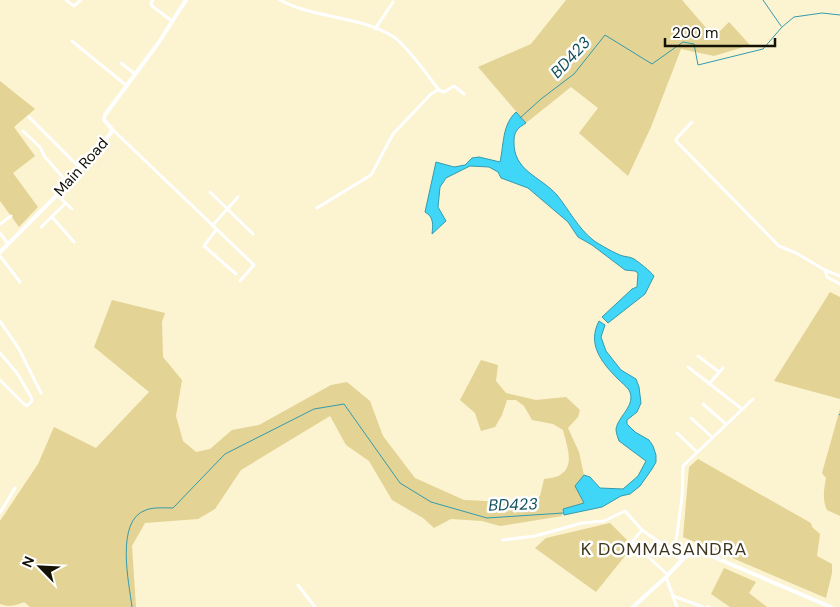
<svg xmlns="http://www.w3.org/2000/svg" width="840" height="607" viewBox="0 0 840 607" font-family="'DM Sans',sans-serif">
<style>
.green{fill:#e3d394}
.water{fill:#40d6f7;stroke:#339bae}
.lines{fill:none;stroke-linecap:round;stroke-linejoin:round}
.stream{stroke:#339bae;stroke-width:1}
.minor{stroke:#fff;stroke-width:3}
.tertiary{stroke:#fff;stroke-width:4}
.labels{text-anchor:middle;stroke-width:5;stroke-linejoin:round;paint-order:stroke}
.street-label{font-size:15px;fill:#141105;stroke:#fff}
.water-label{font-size:16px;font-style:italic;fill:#0f4e5b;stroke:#fff}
.quarter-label{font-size:18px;letter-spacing:1px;fill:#3e371b;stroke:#fff}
</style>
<rect width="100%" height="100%" fill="#fcf3d1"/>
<g class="green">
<polygon points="566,0 682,0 714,37 729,22 750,45 714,56 681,49 651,127 628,176 579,133 598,108 571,87 526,123 478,67 531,44"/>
<polygon points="0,81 35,109 14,127 35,156 13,173 38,207 19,227 0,201"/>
<polygon points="830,292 840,297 840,399 774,381"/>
<path d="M112 300 165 313 162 322 163 357 182 380 176 416 183 441 196 452 210 449 232 430 259 425 331 385 347 382 370 401 383 436 415 478 464 500 529 503 540 496 544 479C549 478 556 478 560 475 576 466 566 444 563 430L553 424 532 420 524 406 516 400H507L502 415 495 427 481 431 475 413 460 400 481 360 498 365 496 381 506 393 536 400 566 397 580 410 578 417 568 428 579 452 584 475 579 483 584 503 563 509 562 516 500 526 482 521 451 519 434 528 423 518 392 500 369 461 346 445 330 416 241 470 215 509 198 519 145 523 132 546 136 607H30L24 602C15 606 9 607 0 604V521L38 464 54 427 96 448 149 392 94 347Z"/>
<path d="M840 409V516L827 510C822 499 824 490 826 478L822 473Z"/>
<polygon points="698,459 811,523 812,527 820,534 817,556 832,564 832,573 826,598 683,537 689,467"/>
<polygon points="610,523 633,546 596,592 535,548 546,538"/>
<polygon points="724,568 756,582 749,593 767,607 730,607 711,594"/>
</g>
<g class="water">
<path d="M516 112 526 123C518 128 514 131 514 141 513 171 540 176 557 195 569 210 578 228 593 240 598 244 618 255 623 256 627 257 631 257 634 259 640 263 650 271 654 276L645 294 608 323 602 317 632 289 637 287 638 273 635 271 625 270 592 245 578 237 568 222 528 188 501 178 498 172 489 167 470 166 446 178 440 187 438 207 446 221 432 234C433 225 434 217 425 212L436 162 454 167 465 165 472 158 479 157 500 162C504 144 502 125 516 112Z"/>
<path d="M599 321 605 325 601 337 606 351 621 370 636 379 639 387 641 403 637 412 627 420V424L635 432 649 440 653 446 656 455V462L652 469 640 486 630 494 621 496 602 507 564 515 563 509 584 503 575 486 584 475 590 477 600 488 623 489 638 476 646 461 619 441C618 438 616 433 616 429 618 416 637 405 629 390 626 386 621 382 618 379 601 362 587 344 599 321Z"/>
</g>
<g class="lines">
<g class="stream">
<polyline points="763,0 781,26"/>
<polyline points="520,118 541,99 574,74 605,35 652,64 683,42 694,44 698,65 763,49 782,27 794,17 822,13 840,15"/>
<polyline points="839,415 840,414"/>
<path d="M132 607C129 583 115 520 146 510 153 507 165 508 173 508L225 454 314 409 344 404 400 483 431 502 487 518 563 513"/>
</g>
<g class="minor">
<polyline points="66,0 74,6 81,0"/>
<polyline points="153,0 151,3 152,6 172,21"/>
<path d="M280 0C315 19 359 15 394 37 408 47 428 76 439 90L444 92 454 86 464 94"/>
<polyline points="375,29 393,2"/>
<polyline points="72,41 127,86"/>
<polyline points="121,63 135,74"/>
<polyline points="29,117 81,169"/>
<polyline points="692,122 676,139 677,142 779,246 796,253 825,270 840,276"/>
<polyline points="112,129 254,265 240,281"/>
<polyline points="23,131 40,147 45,157 68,183"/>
<polyline points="210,192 253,234"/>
<polyline points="57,195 72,209"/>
<polyline points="317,208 371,175 393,134 431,94 438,90"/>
<polyline points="52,217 74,242"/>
<polyline points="0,224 11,216"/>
<polyline points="212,226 238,197"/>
<polyline points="41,227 66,203"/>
<polyline points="216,230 204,246 236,274"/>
<polyline points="0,233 8,244"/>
<polyline points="0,256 20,282"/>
<polyline points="825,270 827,277 840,284"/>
<polyline points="0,321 19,349 41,393"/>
<polyline points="0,353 17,373 31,397 32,401 27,406 24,404 0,380"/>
<polyline points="698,356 719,372"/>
<polyline points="688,367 742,409"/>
<polyline points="709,384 723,368"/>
<polyline points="703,404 726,424"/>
<polyline points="691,418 712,437"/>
<polyline points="677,433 697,452"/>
<polyline points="0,513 15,488"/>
<polyline points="642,530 632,542 668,575"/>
<polyline points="503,540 535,536 582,523 604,521 625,511 642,530 675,553"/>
<polyline points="682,560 675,554 675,549 682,497 683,466 753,399"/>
<polyline points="666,577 677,607"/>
<polyline points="298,585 315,607"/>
<polyline points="673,596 703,607"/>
<polyline points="707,607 709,607"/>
</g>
<g class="tertiary">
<polyline points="0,252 63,189 111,133 112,129 104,120 105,115 159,42 186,0"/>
<polyline points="633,607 666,577 684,558 693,553 702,552 831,607"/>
</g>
</g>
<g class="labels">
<g class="street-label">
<text transform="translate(81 167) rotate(-48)" y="5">Main Road</text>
</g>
<g class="water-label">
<text transform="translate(570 57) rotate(-47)" y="6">BD423</text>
<text transform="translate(513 504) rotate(-2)" y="6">BD423</text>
</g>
<g class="quarter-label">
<text x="664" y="555">K DOMMASANDRA</text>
</g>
</g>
<g transform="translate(40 567) rotate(294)" stroke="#ffffff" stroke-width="4" paint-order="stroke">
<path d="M0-4L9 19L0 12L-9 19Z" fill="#141105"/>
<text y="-8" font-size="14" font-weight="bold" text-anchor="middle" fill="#141105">N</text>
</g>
<path d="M665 38v8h110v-8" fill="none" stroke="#141105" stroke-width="2.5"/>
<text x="672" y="38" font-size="15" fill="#141105" stroke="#ffffff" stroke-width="4" paint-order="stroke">200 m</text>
</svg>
